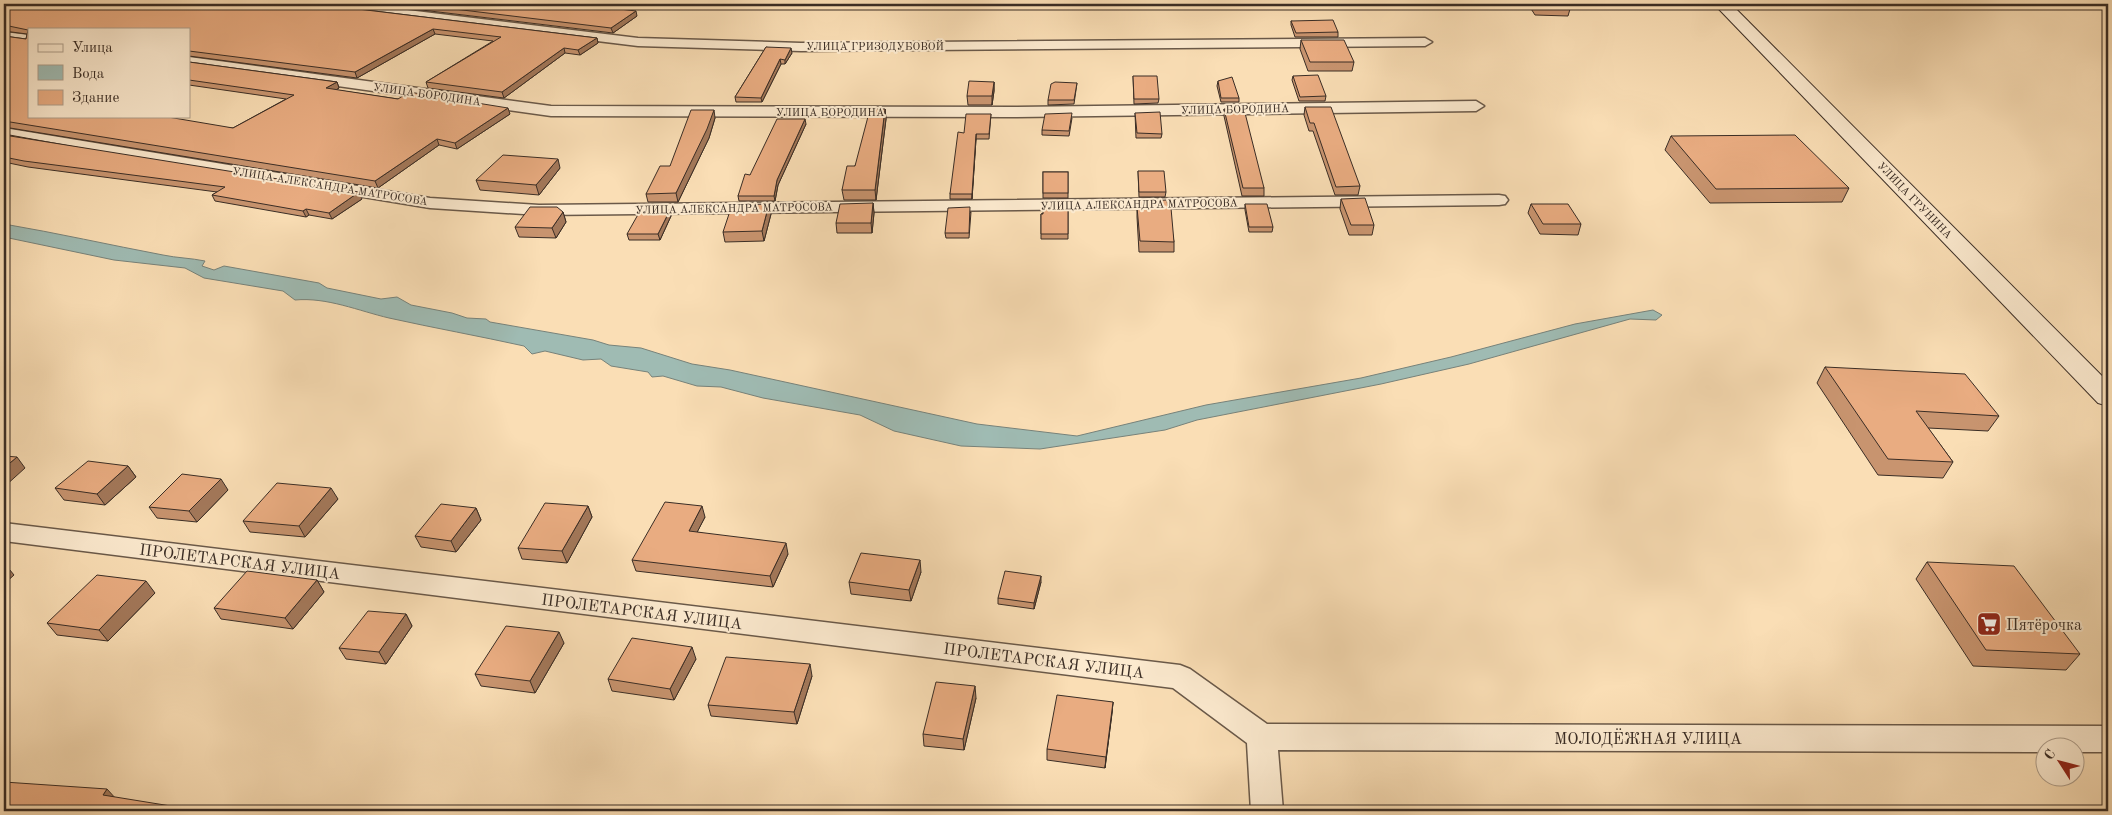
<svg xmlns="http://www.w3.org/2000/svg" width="2112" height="815" viewBox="0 0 2112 815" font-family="'Old Standard TT',serif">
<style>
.water{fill:#9fbbb3;stroke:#77827a}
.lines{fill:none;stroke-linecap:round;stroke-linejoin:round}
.street-casing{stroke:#6a5949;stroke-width:3}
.secondary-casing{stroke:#3a2d25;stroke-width:2}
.street{fill:#fceacf;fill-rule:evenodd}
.secondary{fill:#fceacf;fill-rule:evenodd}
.wall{fill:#c8946f;stroke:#3a2d25}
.shaded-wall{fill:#a3785a;stroke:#3a2d25}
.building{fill:#e9ac81;stroke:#3a2d25}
.labels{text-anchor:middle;stroke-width:4;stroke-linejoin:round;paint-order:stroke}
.far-street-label{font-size:11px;fill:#3a2d25;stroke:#fceacf}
.near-street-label{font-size:16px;fill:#3a2d25;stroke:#fceacf}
.near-poi-label{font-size:16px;fill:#3a2d25;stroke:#fceacf;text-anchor:start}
</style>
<rect width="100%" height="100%" fill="#fadeb5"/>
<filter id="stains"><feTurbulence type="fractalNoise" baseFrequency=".004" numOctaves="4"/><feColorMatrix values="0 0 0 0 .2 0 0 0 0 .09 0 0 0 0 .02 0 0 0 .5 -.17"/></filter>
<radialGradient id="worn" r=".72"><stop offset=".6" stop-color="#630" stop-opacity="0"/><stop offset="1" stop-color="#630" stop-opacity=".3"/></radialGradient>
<path class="water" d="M4 224C57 233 110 245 163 255 177 258 191 258 205 261L202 266 214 270 224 266 319 283 327 288 381 299 397 297 411 305 452 313 467 318 486 319 490 322 593 340 609 345 641 348 692 364 730 370 977 424 1077 436 1206 405 1361 378 1451 357 1575 324 1653 310 1662 315 1656 320 1630 319 1469 364 1381 384 1197 420 1165 430 1040 449 961 446 894 431 860 415 763 398 721 387 697 386 663 376 652 377 648 372 611 366 601 359 583 360 545 351 532 354 524 346C479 336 434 328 389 318 359 311 327 297 295 300L283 291 204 278 185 268 114 260 4 237Z"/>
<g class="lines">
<defs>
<g id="street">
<polygon points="320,4 358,4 638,38 801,43 1425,38 1432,42 1425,46 801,51 638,46 327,8"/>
<polygon points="4,32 29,35 29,43 4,40"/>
<polygon points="189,57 551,106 1017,107 1476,101 1484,106 1476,111 1017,117 551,116 189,65"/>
<polygon points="4,128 430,198 539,205 1499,195 1505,196 1508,200 1505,204 1499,205 539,215 430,208 4,138"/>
<polygon points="4,523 1180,665 1190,669 1267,724 2108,726 2108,752 2074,752 2074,748 2044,748 2044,752 1278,750 1283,811 1251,811 1247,743 1173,688 4,541"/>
</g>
<polygon id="secondary" points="1714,4 1731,4 2108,382 2108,406 2098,403"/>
</defs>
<use href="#street" class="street-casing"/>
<use href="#secondary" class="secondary-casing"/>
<use href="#street" class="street"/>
<use href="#secondary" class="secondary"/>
</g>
<g class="wall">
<polygon points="4,4 325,5 597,38 598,43 580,55 565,53 504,98 428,88 426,82 493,41 435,34 357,78 189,56 189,29 29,29 29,116 233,128 286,99 189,85 189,62 337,82 339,88 336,90 398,99 510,114 457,149 439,145 378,188 4,127 4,36 26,39 27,34 4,31"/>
<polygon points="372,4 534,4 637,16 613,33"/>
<polygon points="1528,4 1567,4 1570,9 1568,16 1535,15"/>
<polygon points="1291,21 1338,32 1338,37 1295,37 1291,25"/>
<polygon points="1301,40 1354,62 1352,71 1308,71 1300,49"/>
<polygon points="766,47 792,53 785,64 781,64 762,102 736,102 735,97"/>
<polygon points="1133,76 1159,99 1158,103 1134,104"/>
<polygon points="1293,76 1326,96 1325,101 1299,101 1292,80"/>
<polygon points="1218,81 1239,98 1239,102 1221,102 1217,86"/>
<polygon points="994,82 994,91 992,105 968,105 967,96"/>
<polygon points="1077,83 1074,104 1048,105 1048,100"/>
<polygon points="1305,107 1360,186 1358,195 1335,195 1313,131 1309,131 1304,115"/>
<polygon points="885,109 886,119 876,200 844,200 842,190"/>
<polygon points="1224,109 1264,188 1264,196 1242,196 1224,116"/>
<polygon points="1135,113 1162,134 1161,138 1136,138"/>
<polygon points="991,114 989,139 976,139 972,199 950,199 950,194 964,133"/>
<polygon points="715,118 709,138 678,202 648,202 646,194 670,166"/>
<polygon points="1072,118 1069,136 1042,135 1042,130"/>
<polygon points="806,124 778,185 775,201 739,201 738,196 750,175"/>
<polygon points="4,134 362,199 332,219 309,215 306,217 215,201 212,195 217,192 28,167 4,162"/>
<polygon points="1671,136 1849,188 1842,202 1710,203 1665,150"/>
<polygon points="560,168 539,195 480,190 476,180"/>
<polygon points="1138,171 1166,192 1165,197 1139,197"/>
<rect x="1043" y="172" width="25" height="26"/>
<polygon points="1341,199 1374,225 1372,235 1349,235 1340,209"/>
<polygon points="1140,201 1168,208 1174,242 1174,252 1139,252 1137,217 1137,207 1139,207"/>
<polygon points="873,203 874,213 872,233 837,233 836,223"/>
<polygon points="1245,204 1273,227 1272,232 1249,232 1245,210"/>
<polygon points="1531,204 1581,224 1578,235 1540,234 1528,213"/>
<polygon points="1068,206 1068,239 1041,239 1041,214"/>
<polygon points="670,210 671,216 660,240 629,240 627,234"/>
<polygon points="563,212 566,222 556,238 519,237 515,227"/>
<polygon points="971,212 969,238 946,238 945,233"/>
<polygon points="771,214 764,241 725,242 723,232"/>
<polygon points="1825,367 1999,416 1988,431 1928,428 1953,462 1943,478 1878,475 1817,383"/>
<polygon points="128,466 136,477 105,505 64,500 55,488"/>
<polygon points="228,490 197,522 157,518 149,507"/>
<polygon points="338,499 305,537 250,532 243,521"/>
<polygon points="588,506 592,517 567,563 522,559 518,548"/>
<polygon points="476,508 481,520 456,552 421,547 415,536"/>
<polygon points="705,517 697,532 788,554 773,587 636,571 632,560"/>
<polygon points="1927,562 2080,654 2066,670 1973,666 1916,579"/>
<polygon points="921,572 911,601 851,594 849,582"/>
<polygon points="317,580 324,592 293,629 221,619 214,608"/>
<polygon points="1041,582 1034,609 998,604 998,598"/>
<polygon points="155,593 108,641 57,635 47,623"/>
<polygon points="406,614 412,626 386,664 346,659 339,648"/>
<polygon points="564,643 535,693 481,686 475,674"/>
<polygon points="696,659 674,700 612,691 608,679"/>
<polygon points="812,676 797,724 711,716 708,705"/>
<polygon points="976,698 964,750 924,746 923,734"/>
<polygon points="1113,702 1112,713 1105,768 1047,760 1047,749"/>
</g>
<g class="shaded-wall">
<polygon points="636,11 637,16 613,33 611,28"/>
<polygon points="433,29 435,34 357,78 355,72"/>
<polygon points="597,38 598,43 580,55 578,50"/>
<polygon points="564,48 565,53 504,98 502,92"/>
<polygon points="791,48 792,53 785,64 785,60"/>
<polygon points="780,59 781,64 762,102 761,98"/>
<polygon points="337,82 339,88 329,94 326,88"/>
<polygon points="994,82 994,91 992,105 992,96"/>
<polygon points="508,108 510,114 457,149 455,143"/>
<polygon points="885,109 886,119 876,200 875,190"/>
<polygon points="714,110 715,118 709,138 678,202 676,193"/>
<polygon points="805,119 806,124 778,185 775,201 774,196 777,180"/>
<polygon points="976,134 976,139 972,199 972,194"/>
<polygon points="437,139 439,145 378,188 375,181"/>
<polygon points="558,159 560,168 539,195 536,185"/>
<polygon points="359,192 362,199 332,219 329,213"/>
<polygon points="873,203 874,213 872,233 871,223"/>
<polygon points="769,204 771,214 764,241 762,231"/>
<polygon points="306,209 309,215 306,217 303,211"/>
<polygon points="670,210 671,216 660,240 658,234"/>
<polygon points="563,212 566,222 556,238 552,228"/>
<polygon points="17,457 25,468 4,487 4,468"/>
<polygon points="128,466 136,477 105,505 97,494"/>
<polygon points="221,479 228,490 197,522 189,511"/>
<polygon points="331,488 338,499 305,537 299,526"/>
<polygon points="588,506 592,517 567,563 562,551"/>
<polygon points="702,506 705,517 692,542 689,531"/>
<polygon points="476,508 481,520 456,552 451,541"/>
<polygon points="786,543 788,554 773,587 770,576"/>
<polygon points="920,560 921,572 911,601 909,590"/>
<polygon points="4,564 5,564 14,575 4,584"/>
<polygon points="1041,576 1041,582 1034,609 1034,603"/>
<polygon points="317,580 324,592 293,629 285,618"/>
<polygon points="146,581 155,593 108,641 99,630"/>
<polygon points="406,614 412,626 386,664 379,652"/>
<polygon points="559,632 564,643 535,693 530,681"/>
<polygon points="692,647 696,659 674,700 670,689"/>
<polygon points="810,664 812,676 797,724 794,712"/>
<polygon points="975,686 976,698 964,750 963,739"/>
<polygon points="1113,702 1112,713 1105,768 1106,757"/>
<polygon points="107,789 117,800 103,795"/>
<polygon points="177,807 181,811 173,811"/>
</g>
<g class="building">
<polygon points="4,4 323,4 325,5 597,38 578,50 564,48 502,92 426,82 501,37 433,29 355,72 189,51 189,29 29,29 29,116 162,116 233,128 294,95 189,80 189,62 337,82 326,88 398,99 409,92 508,108 455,143 437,139 375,181 4,121 4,57 7,56 4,55 4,36 26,39 28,30 4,25"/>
<polygon points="413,4 534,4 572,9 579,4 636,11 611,28"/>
<polygon points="1535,4 1567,4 1570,9 1537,8"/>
<polygon points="1333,20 1338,32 1296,33 1291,21"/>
<polygon points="1301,40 1344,40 1354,62 1310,62"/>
<polygon points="766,47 791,48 785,60 780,59 761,98 735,97"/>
<polygon points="1318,75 1326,96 1300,97 1293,76"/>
<polygon points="1133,76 1157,76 1159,99 1134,99"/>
<polygon points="1232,77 1239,98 1221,98 1218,81"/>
<polygon points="969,81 994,82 992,96 967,96"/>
<polygon points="1055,82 1077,83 1074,100 1048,100 1051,84"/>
<polygon points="1305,107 1331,107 1360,186 1336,187 1314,123 1310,123"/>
<polygon points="870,109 885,109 875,190 842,190 847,166 855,166"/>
<polygon points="1224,109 1244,109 1264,188 1243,188"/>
<polygon points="691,110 714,110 707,129 676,193 646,194 660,166 670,166"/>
<polygon points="1160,112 1162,134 1137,133 1135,113"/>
<polygon points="1072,113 1069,131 1042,130 1045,114"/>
<polygon points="966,114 991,114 989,134 976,134 972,194 950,194 958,132 964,133"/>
<polygon points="777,119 805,119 777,180 774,196 738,196 745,174 750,175"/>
<polygon points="4,135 359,192 329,213 306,209 303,211 212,195 225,187 24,161 4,157"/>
<polygon points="1795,135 1849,188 1716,189 1671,136"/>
<polygon points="503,155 558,159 536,185 476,180"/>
<polygon points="1138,171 1164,171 1166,192 1139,192"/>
<rect x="1043" y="172" width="25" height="21"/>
<polygon points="1365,198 1374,225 1351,225 1341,199"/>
<polygon points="1167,200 1168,208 1171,208 1174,242 1140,241 1137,207 1140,207 1140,201"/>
<polygon points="873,203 871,223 836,223 840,204"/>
<polygon points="769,204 762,231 723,232 732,205"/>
<polygon points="1245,204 1267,204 1273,227 1249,227"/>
<polygon points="1531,204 1568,204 1581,224 1543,224"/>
<polygon points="1068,206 1068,234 1041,234 1041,214 1043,214 1043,207"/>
<polygon points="530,207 557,207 563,212 552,228 515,227"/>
<polygon points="970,207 969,233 945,233 948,208"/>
<polygon points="670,210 658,234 627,234 640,211"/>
<polygon points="1825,367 1965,374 1999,416 1916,411 1953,462 1888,459"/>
<polygon points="4,456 17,457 4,468"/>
<polygon points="88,461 128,466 97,494 55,488"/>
<polygon points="182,474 221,479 189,511 149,507"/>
<polygon points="277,483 331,488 299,526 243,521"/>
<polygon points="665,502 702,506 689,531 786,543 770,576 632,560"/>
<polygon points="545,503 588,506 562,551 518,548"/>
<polygon points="441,504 476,508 451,541 415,536"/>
<polygon points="861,553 920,560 909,590 849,582"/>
<polygon points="1927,562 2014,566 2080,654 1986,650"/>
<polygon points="247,571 317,580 285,618 214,608"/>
<polygon points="1005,571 1041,576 1034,603 998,598"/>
<polygon points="97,575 146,581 99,630 47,623"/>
<polygon points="368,611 406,614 379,652 339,648"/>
<polygon points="506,626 559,632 530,681 475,674"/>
<polygon points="632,638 692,647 670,689 608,679"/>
<polygon points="726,657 810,664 794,712 708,705"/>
<polygon points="936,682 975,686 963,739 923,734"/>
<polygon points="1057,695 1113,702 1106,757 1047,749"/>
<polygon points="4,779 6,779 4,782 107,789 103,795 177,807 173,811 4,811"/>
</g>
<defs>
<symbol id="supermarket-square" viewBox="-11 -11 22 22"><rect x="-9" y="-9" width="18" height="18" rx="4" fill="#8f2418" stroke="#fceacf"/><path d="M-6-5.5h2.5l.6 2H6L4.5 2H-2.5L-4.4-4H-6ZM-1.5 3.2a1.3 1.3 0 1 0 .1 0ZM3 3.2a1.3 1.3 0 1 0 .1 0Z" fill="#fff"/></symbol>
</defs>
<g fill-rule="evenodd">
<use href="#supermarket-square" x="1975" y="610" width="28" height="28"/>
</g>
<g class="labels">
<g class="far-street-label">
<text x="875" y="50">УЛИЦА ГРИЗОДУБОВОЙ</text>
<text transform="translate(427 94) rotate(8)" y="4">УЛИЦА БОРОДИНА</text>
<text transform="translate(1235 109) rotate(-1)" y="4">УЛИЦА БОРОДИНА</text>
<text x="830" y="116">УЛИЦА БОРОДИНА</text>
<text transform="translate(330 186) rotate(9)" y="4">УЛИЦА АЛЕКСАНДРА МАТРОСОВА</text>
<text transform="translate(1915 200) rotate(46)" y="4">УЛИЦА ГРУНИНА</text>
<text transform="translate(1139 204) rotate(-1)" y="4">УЛИЦА АЛЕКСАНДРА МАТРОСОВА</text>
<text transform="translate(734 208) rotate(-1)" y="4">УЛИЦА АЛЕКСАНДРА МАТРОСОВА</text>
</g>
<g class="near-street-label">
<text transform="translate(240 561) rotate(7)" y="6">ПРОЛЕТАРСКАЯ УЛИЦА</text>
<text transform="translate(642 611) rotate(7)" y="6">ПРОЛЕТАРСКАЯ УЛИЦА</text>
<text transform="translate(1044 660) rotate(7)" y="6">ПРОЛЕТАРСКАЯ УЛИЦА</text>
<text x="1648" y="744">МОЛОДЁЖНАЯ УЛИЦА</text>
</g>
<g class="near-poi-label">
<text x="2006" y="630">Пятёрочка</text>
</g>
</g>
<rect width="2112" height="815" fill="none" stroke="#fadeb5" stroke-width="20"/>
<rect x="5" y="5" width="2102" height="805" fill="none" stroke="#3a2d25" stroke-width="2.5"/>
<rect x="10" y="10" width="2092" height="795" fill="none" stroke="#3a2d25"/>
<rect x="28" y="28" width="162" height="90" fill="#fceacf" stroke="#ae9e8b"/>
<rect x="38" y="44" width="25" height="8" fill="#fceacf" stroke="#ae9e8b"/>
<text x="72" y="52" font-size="15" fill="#3a2d25">Улица</text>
<rect x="38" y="65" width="25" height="15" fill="#9fbbb3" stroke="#ae9e8b"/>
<text x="72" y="78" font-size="15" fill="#3a2d25">Вода</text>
<rect x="38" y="90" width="25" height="15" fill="#e9ac81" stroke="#ae9e8b"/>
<text x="72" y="102" font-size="15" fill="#3a2d25">Здание</text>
<g transform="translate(2060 762) rotate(306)"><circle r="24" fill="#fceacf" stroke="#ae9e8b"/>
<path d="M0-4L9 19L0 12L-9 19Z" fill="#8f2418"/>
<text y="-8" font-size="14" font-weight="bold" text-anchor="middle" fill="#3a2d25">С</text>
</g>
<rect width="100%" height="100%" filter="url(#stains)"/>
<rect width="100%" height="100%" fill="url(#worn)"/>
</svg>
